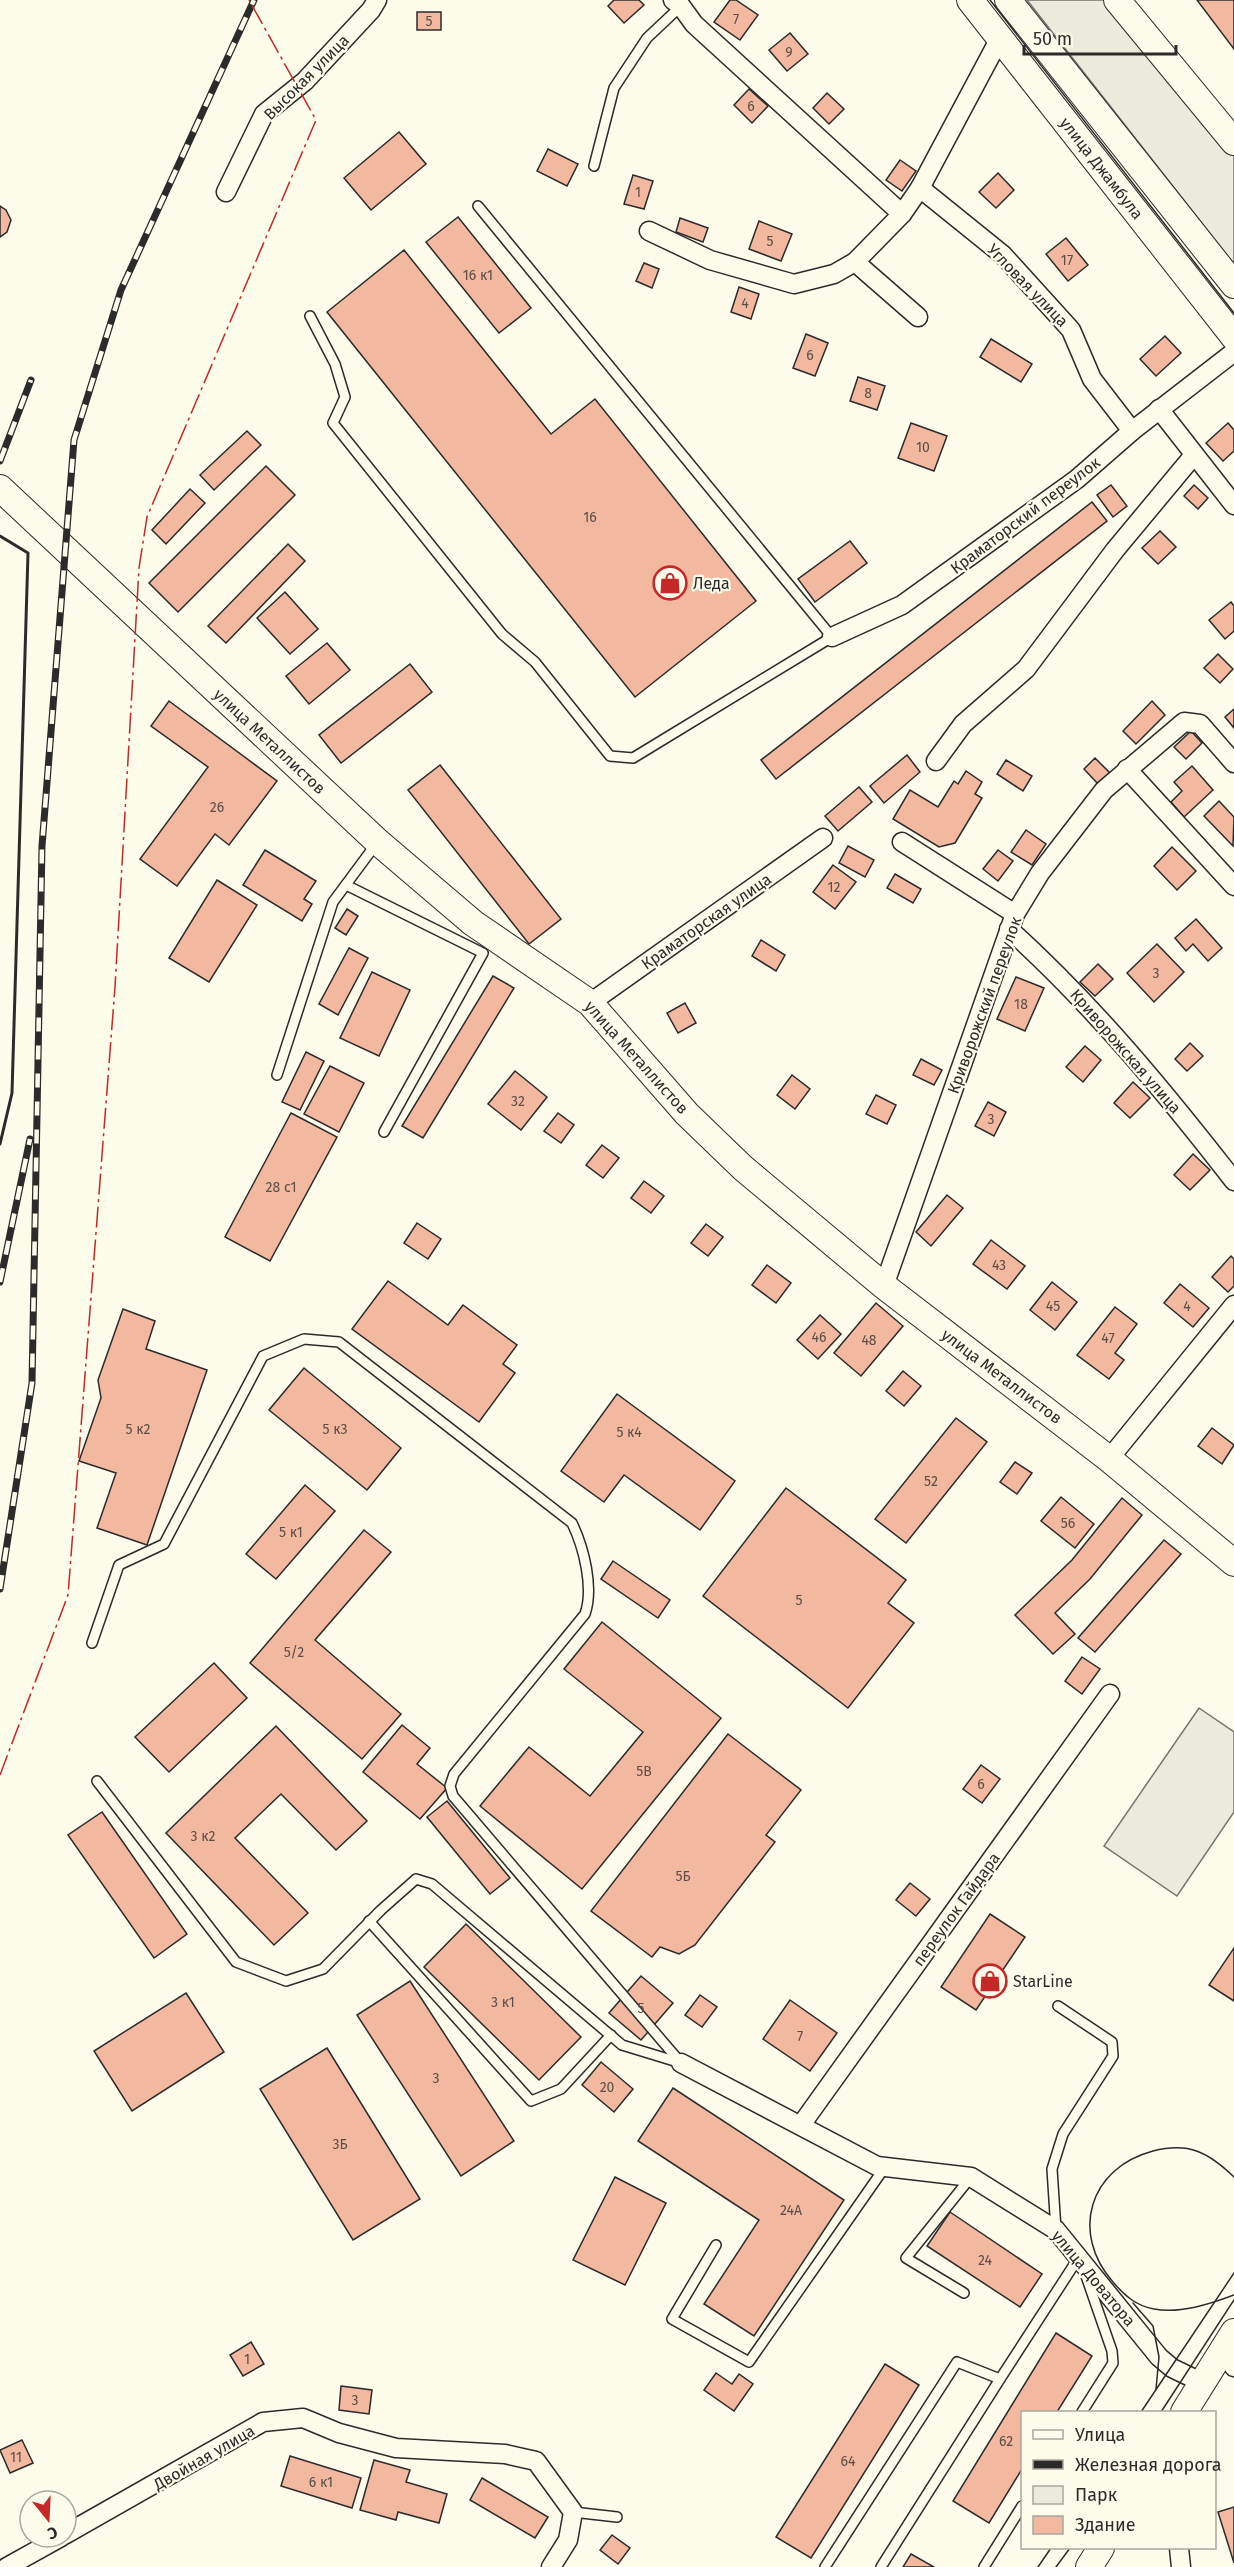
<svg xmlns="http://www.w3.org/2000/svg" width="1234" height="2567" viewBox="0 0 1234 2567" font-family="'Fira Sans',sans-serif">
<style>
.green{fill:#ecebdb;stroke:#74746e;stroke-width:1.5}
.building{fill:#f2b8a0;stroke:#2b2b2b;stroke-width:1.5}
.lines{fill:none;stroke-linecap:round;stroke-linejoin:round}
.lane-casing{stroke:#2b2b2b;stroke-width:12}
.street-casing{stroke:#2b2b2b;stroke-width:21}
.secondary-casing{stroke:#2b2b2b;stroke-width:28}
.lane{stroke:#fdfbea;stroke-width:9}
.street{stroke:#fdfbea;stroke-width:18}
.secondary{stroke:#fdfbea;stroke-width:26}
.tram{stroke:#2b2b2b;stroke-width:1.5}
.rail-casing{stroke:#2b2b2b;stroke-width:7}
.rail{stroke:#fdfbea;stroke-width:4.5;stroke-dasharray:14;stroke-linecap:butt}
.wall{stroke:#2b2b2b;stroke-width:3}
.power{stroke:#c62828;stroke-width:1.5;stroke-dasharray:21 4.5 3 4.5;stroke-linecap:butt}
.labels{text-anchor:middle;stroke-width:4.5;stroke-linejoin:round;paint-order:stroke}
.number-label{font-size:14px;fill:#5d4e48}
.street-label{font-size:16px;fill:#2b2b2b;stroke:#fdfbea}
.poi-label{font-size:16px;fill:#2b2b2b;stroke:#fdfbea;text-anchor:start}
</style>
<rect width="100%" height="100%" fill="#fdfbea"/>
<g class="green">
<polygon points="1027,0 1106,0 1234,153 1234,264"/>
<polygon points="1199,1708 1234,1732 1234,1812 1177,1896 1104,1846"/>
</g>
<g class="building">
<polygon points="614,0 639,0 644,5 624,23 608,6"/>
<polygon points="730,0 736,0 758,15 740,40 714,22"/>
<polygon points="1197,0 1234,0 1234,49"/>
<rect x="417" y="12" width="24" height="18"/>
<polygon points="790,33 808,54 787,71 769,50"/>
<polygon points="749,89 768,106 752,123 734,105"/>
<polygon points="827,93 844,109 829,124 813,108"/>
<polygon points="399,132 426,164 371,210 344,178"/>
<polygon points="548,149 578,164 567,186 537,171"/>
<polygon points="900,160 916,171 902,191 886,180"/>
<polygon points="998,173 1014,190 996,208 979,192"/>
<polygon points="633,175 653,181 644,209 624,204"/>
<polygon points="0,206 6,210 11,220 7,232 0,237"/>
<polygon points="458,217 531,308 499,333 426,242"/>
<polygon points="680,218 708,228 703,242 676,232"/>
<polygon points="759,221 792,234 781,261 749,249"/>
<polygon points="1066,238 1088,265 1068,281 1046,254"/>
<polygon points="404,250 551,434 595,399 756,601 635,697 327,312"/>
<polygon points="644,263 659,269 652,288 636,281"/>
<polygon points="739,287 759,294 751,319 731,312"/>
<polygon points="806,334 828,343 815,376 793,368"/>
<polygon points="1165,336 1181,353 1156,376 1140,359"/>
<polygon points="991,339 1032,364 1021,382 980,357"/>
<polygon points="858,377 885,386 877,410 850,401"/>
<polygon points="911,423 947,436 934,471 898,458"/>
<polygon points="1228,423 1234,430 1234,451 1223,461 1206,443"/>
<polygon points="247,431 261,445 214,490 200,475"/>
<polygon points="266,466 295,495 178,612 149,583"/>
<polygon points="1111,485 1127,506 1113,517 1097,495"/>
<polygon points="1194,485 1208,498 1198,509 1184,496"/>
<polygon points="190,489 205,503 166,544 152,530"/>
<polygon points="1092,502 1107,521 776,779 761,760"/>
<polygon points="1160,531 1176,547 1158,564 1142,548"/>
<polygon points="850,541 867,563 815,602 798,579"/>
<polygon points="288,544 305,561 226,643 208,626"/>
<polygon points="285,592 318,629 290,654 257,618"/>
<polygon points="1231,602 1234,606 1234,631 1225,639 1209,620"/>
<polygon points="327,643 350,670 309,704 286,676"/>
<polygon points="1218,654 1233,669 1220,683 1204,668"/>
<polygon points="410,664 432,692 341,763 319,735"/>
<polygon points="169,701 277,781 229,845 215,834 177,886 140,859 208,767 151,726"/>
<polygon points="1152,701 1165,715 1136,744 1123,731"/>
<polygon points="1234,709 1234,728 1225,717"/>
<polygon points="1191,731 1202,743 1186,759 1174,747"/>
<polygon points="907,755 920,772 884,803 870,786"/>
<polygon points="1095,758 1110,773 1098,784 1084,769"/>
<polygon points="1006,760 1032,776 1023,791 997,774"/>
<polygon points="440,765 561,919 529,944 408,790"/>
<polygon points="1192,766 1213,790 1184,817 1171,802 1182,791 1174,782"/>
<polygon points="966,771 982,782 975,794 982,798 955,843 939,847 893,819 910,790 938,807 954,781 958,784"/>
<polygon points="859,787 872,802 838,831 825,816"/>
<polygon points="1219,801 1234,817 1233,846 1204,816"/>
<polygon points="1026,830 1046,844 1032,865 1011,852"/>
<polygon points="848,846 874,860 865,877 839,863"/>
<polygon points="1172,847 1196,871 1177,890 1154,866"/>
<polygon points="265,850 316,881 304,899 312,904 302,921 243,885"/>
<polygon points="998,850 1013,861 998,881 983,869"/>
<polygon points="833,865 856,882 835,909 813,892"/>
<polygon points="895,874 921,889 913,903 887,888"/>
<polygon points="217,880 257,905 209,982 169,958"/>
<polygon points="347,909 358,916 346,935 335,928"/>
<polygon points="1196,919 1222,948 1208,961 1193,944 1186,951 1175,938"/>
<polygon points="761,940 785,955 776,971 752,956"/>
<polygon points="1157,944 1184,972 1154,1002 1127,973"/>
<polygon points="349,948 368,958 338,1015 319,1004"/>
<polygon points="1098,964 1113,979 1095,996 1080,982"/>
<polygon points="372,972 410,990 379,1056 340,1038"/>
<polygon points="493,976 514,988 423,1138 402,1126"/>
<polygon points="1016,977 1044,988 1025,1031 997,1019"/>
<polygon points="685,1003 696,1023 678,1033 667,1013"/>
<polygon points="1190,1043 1203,1056 1187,1071 1175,1059"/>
<polygon points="1085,1046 1101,1060 1083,1082 1066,1067"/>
<polygon points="306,1052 324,1061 300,1110 282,1102"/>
<polygon points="921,1059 942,1070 934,1085 913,1075"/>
<polygon points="330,1066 364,1083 339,1132 304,1114"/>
<polygon points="515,1071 547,1097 521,1130 488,1104"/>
<polygon points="792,1075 810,1089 795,1109 777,1095"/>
<polygon points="1133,1082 1150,1098 1130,1118 1114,1103"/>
<polygon points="876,1095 896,1105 887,1124 866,1114"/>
<polygon points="988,1102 1006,1112 994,1136 975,1126"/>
<polygon points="291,1113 337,1137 270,1261 225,1237"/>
<polygon points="558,1113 574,1125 561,1143 544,1131"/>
<polygon points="602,1145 619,1158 603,1178 586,1165"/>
<polygon points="1193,1154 1210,1170 1190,1190 1174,1175"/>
<polygon points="644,1181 664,1196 651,1213 631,1198"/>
<polygon points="947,1195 963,1208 931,1246 916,1232"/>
<polygon points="417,1223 441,1239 428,1259 404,1243"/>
<polygon points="706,1224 723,1237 708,1256 691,1243"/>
<polygon points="991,1240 1025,1266 1007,1289 973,1264"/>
<polygon points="1231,1256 1234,1259 1234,1286 1228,1292 1212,1277"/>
<polygon points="767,1265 791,1283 776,1303 752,1285"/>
<polygon points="388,1281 448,1325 463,1305 517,1345 503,1364 515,1373 479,1422 352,1329"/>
<polygon points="1052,1282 1077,1302 1055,1330 1030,1310"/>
<polygon points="1180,1284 1209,1308 1193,1327 1164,1303"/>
<polygon points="876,1303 903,1326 861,1376 834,1353"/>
<polygon points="1115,1307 1137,1324 1115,1353 1124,1360 1109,1379 1077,1355"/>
<polygon points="123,1309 155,1321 146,1349 207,1370 147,1545 97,1528 116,1473 79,1461 101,1398 98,1380"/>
<polygon points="820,1315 841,1334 818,1359 797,1340"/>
<polygon points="304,1368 401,1448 367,1490 269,1410"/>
<polygon points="903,1371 921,1386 904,1406 886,1391"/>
<polygon points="617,1394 735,1481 700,1530 624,1475 604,1502 561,1471"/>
<polygon points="956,1418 987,1442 906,1543 875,1519"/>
<polygon points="1212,1428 1234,1445 1222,1464 1198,1446"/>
<polygon points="1015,1462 1032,1473 1017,1494 1000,1482"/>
<polygon points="305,1485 335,1511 276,1579 246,1554"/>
<polygon points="786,1488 906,1580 888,1603 914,1623 848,1708 703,1596"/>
<polygon points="1061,1497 1094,1524 1075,1548 1041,1521"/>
<polygon points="1122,1498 1142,1515 1090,1579 1055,1613 1075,1634 1053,1654 1015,1615 1072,1560"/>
<polygon points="364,1530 391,1552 315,1640 401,1714 362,1759 250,1663"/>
<polygon points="1164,1540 1181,1554 1095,1652 1078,1638"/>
<polygon points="613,1561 670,1600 658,1618 601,1579"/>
<polygon points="602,1622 721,1718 582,1889 480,1806 529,1747 590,1796 643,1732 564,1669"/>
<polygon points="1082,1657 1100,1669 1082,1694 1065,1681"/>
<polygon points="214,1663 247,1698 169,1772 135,1737"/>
<polygon points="402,1725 430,1748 417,1764 447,1788 420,1819 363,1772"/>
<polygon points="276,1726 367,1821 336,1850 281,1794 235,1838 308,1913 274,1945 166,1833"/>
<polygon points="728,1734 801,1790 766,1835 775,1842 695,1945 679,1954 660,1947 652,1957 591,1911"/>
<polygon points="981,1765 1000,1779 982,1803 963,1789"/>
<polygon points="447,1801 510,1878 490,1894 427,1817"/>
<polygon points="102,1812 187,1934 154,1958 68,1835"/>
<polygon points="910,1883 930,1899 916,1916 896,1900"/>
<polygon points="990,1914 1025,1937 976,2010 941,1987"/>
<polygon points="466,1924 581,2037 539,2080 424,1967"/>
<polygon points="1234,1948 1234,2001 1209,1985"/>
<polygon points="641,1976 673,2003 641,2040 609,2013"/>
<polygon points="410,1981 514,2141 461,2176 357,2015"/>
<polygon points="186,1993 224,2052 132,2111 94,2051"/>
<polygon points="700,1995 717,2007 702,2027 685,2015"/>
<polygon points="790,2000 837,2033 810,2071 763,2039"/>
<polygon points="327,2048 420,2199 353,2240 260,2089"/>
<polygon points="601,2062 633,2089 614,2112 582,2085"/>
<polygon points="673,2088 844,2200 754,2336 704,2304 759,2220 638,2141"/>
<polygon points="615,2177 666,2203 625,2285 573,2260"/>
<polygon points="950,2212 1042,2274 1020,2307 927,2246"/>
<polygon points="1056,2333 1092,2356 1057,2412 1022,2412 1022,2469 989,2523 953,2501"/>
<polygon points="251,2342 264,2364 243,2376 230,2355"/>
<polygon points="885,2364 919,2385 811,2558 776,2537"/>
<polygon points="716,2373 732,2384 739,2374 753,2384 734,2411 704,2390"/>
<polygon points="341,2386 372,2390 369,2414 339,2410"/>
<polygon points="22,2440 33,2463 10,2473 0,2450"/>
<polygon points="290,2456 361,2478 352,2508 281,2486"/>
<polygon points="374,2460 410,2470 406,2482 447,2494 439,2523 398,2512 396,2520 360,2510"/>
<polygon points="482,2478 548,2517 535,2538 470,2500"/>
<polygon points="1234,2507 1234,2563 1218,2512"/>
<polygon points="612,2535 630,2548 618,2564 600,2550"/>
<polygon points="911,2554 934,2567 903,2567"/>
</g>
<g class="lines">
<defs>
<g id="lane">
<polyline points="594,166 614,88 647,38 681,6"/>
<polyline points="310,316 335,364 345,397 333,423 502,634 535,662 610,756 633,758 832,637 478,206"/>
<polyline points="346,885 483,953 384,1132"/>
<polyline points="277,1075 333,902 376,844"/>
<path d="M92 1643 119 1565 164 1544 263 1356 304 1339 339 1342 572 1523C584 1548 594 1588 585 1614L454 1774 450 1786 453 1796 681 2063"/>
<polyline points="97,1781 236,1962 286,1981 323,1969 381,1910 416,1879 432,1884 622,2045 681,2063"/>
<polyline points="369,1921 531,2101 561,2089 611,2035"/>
<polyline points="1056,2230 1052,2169 1063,2134 1113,2056 1112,2042 1058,2006"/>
<polyline points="716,2245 672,2319 749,2362 885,2167"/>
<polyline points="964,2293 906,2258 971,2177"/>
<polyline points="1082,2412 1113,2363 1112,2351 1086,2276"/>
<polyline points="573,2512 617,2517"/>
<polyline points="825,2567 957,2362 1000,2379 1079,2257"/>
<polyline points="881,2567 1000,2379"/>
<polyline points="984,2567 1022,2506"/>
</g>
<g id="street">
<polyline points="673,0 681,6 694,24 902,214"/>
<polyline points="920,188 1003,255 1071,330 1092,379 1132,431"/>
<polyline points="226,192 264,114 305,81 371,10 377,0"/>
<polyline points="649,231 710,260 794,284 834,274 855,262 918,317"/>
<polyline points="855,262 902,214 920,188 1000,38"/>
<polyline points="1159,409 1234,505"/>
<polyline points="832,637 902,605 1077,479 1132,431 1234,352"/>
<polyline points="936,761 963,724 1026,669 1115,550 1194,455"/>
<polyline points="1127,769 1234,886"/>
<polyline points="902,842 1015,914"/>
<path d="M1009 929C1094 1006 1164 1091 1234 1181"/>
<polyline points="590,1003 823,838"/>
<polyline points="884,1286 1015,914 1040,873 1104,790 1184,722 1200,724 1234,763"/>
<polyline points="1109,1459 1234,1305"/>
<polyline points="681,2063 877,2166 971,2177 1056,2230 1159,2357 1172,2368 1203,2383"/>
<polyline points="801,2125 1110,1694"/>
<polyline points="1223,2350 1234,2367"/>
<polyline points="66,2534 263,2422 303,2418 339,2433 396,2448 505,2454 536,2461 573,2512 568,2540 551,2567"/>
<polyline points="1179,2548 1181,2567"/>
<polyline points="7,2567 61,2537"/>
</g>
<g id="secondary">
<polyline points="970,0 1234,337"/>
<polyline points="1008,0 1234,285"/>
<polyline points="1117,0 1234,142"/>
<polyline points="0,488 378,842 473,923 590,1003 687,1114 743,1168 884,1286 1109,1459 1234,1563"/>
<polyline points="1184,2412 1234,2332"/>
<polyline points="1089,2567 1101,2548"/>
</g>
</defs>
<use href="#lane" class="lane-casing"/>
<use href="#street" class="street-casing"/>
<use href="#secondary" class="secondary-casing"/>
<use href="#lane" class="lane"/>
<use href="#street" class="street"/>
<use href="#secondary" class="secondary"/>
<g class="tram">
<polyline points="990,0 1234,313"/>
<path d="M1234 2177C1208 2152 1189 2142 1153 2151 1089 2168 1070 2233 1113 2282 1124 2295 1136 2306 1154 2309 1180 2314 1210 2304 1234 2295"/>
<polyline points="1133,2303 1153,2326 1159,2357 1156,2389"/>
<polyline points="1141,2412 1234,2273"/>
<polyline points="1161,2412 1234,2300"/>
<polyline points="1038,2567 1051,2548"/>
<polyline points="1056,2567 1070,2548"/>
</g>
<defs>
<g id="rail">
<polyline points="0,461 31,380"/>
<polyline points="0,1282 30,1139"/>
<polyline points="0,1589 32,1383 42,846 74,440 121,290 254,0"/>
</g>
</defs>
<use href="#rail" class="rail-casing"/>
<use href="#rail" class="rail"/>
<polyline class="wall" points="0,536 28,553 12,1093 0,1144"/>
<polyline class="power" points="0,1775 68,1595 115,987 139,568 147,517 316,120 249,0"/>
</g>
<defs>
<symbol id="shop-ring" viewBox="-11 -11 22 22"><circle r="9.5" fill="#fdfbea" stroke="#c62828" stroke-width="1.5"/><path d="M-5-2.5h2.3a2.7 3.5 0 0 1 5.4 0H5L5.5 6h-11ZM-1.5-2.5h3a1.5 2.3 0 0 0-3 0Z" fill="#c62828"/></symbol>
</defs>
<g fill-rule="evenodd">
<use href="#shop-ring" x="651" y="564" width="38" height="38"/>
<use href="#shop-ring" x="971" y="1962" width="38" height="38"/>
</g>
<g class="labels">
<g class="number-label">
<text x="736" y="24">7</text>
<text x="429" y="26">5</text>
<text x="789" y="57">9</text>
<text x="751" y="111">6</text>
<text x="638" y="197">1</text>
<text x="770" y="246">5</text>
<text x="1067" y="265">17</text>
<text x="478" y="280">16 к1</text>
<text x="745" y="308">4</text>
<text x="810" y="360">6</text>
<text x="868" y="398">8</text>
<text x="923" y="452">10</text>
<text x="590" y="522">16</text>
<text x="217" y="812">26</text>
<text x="834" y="892">12</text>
<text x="1156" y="978">3</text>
<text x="1021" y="1009">18</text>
<text x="518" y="1106">32</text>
<text x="991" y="1124">3</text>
<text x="281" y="1192">28 с1</text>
<text x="999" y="1270">43</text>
<text x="1053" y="1311">45</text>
<text x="1187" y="1311">4</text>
<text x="819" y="1342">46</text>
<text x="1108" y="1343">47</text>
<text x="869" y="1345">48</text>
<text x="138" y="1434">5 к2</text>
<text x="335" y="1434">5 к3</text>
<text x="629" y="1437">5 к4</text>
<text x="931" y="1486">52</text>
<text x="1068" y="1528">56</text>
<text x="291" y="1537">5 к1</text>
<text x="799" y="1605">5</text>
<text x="294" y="1657">5/2</text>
<text x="644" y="1776">5В</text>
<text x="981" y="1789">6</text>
<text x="203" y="1841">3 к2</text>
<text x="683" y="1881">5Б</text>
<text x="503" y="2007">3 к1</text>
<text x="641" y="2013">5</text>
<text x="800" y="2041">7</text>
<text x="436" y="2083">3</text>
<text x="607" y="2092">20</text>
<text x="340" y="2149">3Б</text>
<text x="791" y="2215">24А</text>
<text x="985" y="2265">24</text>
<text x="247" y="2364">1</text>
<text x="355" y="2405">3</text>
<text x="1006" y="2446">62</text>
<text x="16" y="2462">11</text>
<text x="848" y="2466">64</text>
<text x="321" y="2487">6 к1</text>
</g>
<g class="street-label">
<text transform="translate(306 77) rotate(-45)" y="6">Высокая улица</text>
<text transform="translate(1102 168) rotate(52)" y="6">улица Джамбула</text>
<text transform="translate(1028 285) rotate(46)" y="6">Угловая улица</text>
<text transform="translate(1025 515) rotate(-37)" y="6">Краматорский переулок</text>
<text transform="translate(270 741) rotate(43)" y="6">улица Металлистов</text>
<text transform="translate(706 921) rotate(-35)" y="6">Краматорская улица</text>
<text transform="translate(984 1005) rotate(-70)" y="6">Криворожский переулок</text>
<text transform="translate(1126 1051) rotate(49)" y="6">Криворожская улица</text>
<text transform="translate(637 1057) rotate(48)" y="6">улица Металлистов</text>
<text transform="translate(1002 1376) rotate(37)" y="6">улица Металлистов</text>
<text transform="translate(956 1909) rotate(-54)" y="6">переулок Гайдара</text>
<text transform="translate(1094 2278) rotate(50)" y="6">улица Доватора</text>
<text transform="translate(204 2457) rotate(-30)" y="6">Двойная улица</text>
</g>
<g class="poi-label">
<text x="693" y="589">Леда</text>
<text x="1013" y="1987">StarLine</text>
</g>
</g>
<rect x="1021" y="2411" width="195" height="138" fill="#fdfbea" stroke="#a9a89e" stroke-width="1.5"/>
<rect x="1033" y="2430" width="30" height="9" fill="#fdfbea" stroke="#a9a89e" stroke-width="1.5"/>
<text x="1075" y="2441" font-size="18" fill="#2b2b2b">Улица</text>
<rect x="1033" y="2460" width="30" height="9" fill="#2b2b2b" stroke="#a9a89e" stroke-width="1.5"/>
<text x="1075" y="2471" font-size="18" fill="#2b2b2b">Железная дорога</text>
<rect x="1033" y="2486" width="30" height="18" fill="#ecebdb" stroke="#a9a89e" stroke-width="1.5"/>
<text x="1075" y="2501" font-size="18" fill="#2b2b2b">Парк</text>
<rect x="1033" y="2516" width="30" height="18" fill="#f2b8a0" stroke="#a9a89e" stroke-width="1.5"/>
<text x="1075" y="2531" font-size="18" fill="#2b2b2b">Здание</text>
<g transform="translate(48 2519) rotate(162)"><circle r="28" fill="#fdfbea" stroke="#a9a89e" stroke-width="1.5"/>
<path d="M0-4.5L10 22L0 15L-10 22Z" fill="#c62828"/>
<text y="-9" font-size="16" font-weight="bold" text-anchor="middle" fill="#2b2b2b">С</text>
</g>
<path d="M1024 45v9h152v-9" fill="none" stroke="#2b2b2b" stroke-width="3"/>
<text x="1033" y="45" font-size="18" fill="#2b2b2b" stroke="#fdfbea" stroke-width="4.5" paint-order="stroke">50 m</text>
</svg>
